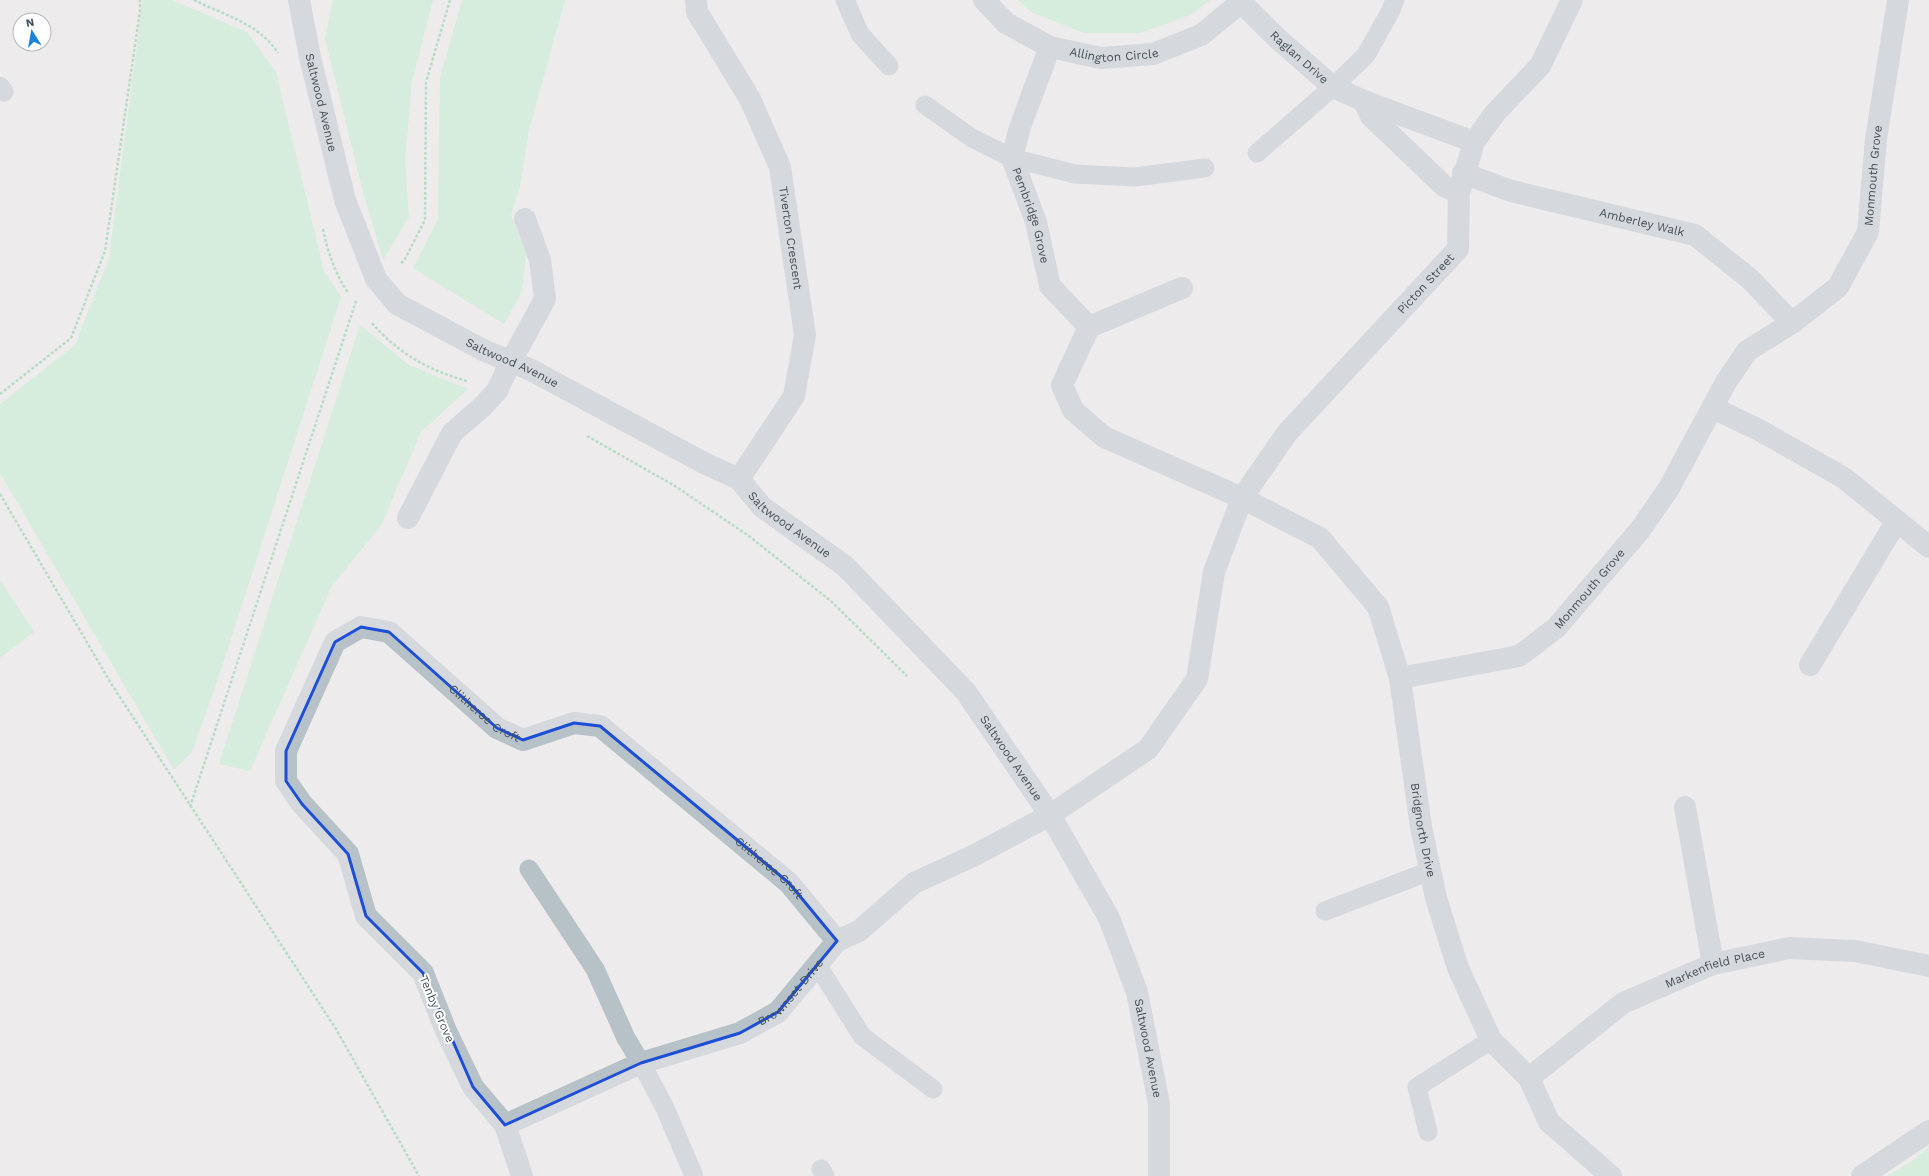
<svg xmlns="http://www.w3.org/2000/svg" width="1929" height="1176" viewBox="0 0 1929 1176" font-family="'Work Sans',sans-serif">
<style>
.green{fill:#b9edc7}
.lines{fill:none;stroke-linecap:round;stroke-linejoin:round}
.path{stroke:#72c995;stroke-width:2.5;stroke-dasharray:3 2;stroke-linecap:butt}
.service{stroke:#b7c2c8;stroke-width:19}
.minor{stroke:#b7c2c8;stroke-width:22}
.marked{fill:none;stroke:#1d4ed8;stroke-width:3;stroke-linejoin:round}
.labels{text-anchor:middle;stroke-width:4;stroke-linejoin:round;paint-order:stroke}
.street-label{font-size:12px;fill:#445158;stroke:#fff}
</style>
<rect width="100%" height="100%" fill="#eeebec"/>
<g class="green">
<polygon points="143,0 172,0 247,32 276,72 324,271 341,297 220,673 192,752 174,770 0,473 0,404 75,345 109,258"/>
<polygon points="333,0 433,0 412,81 405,160 409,217 383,260 363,192 325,38"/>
<polygon points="462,0 565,0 529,130 520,187 511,215 526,253 523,284 521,293 504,324 413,268 438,219 440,78"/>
<polygon points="1018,0 1210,0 1191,15 1140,33 1084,33 1033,13"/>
<polygon points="360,325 409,365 468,389 421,432 382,524 332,586 250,771 219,764"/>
<polygon points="0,580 34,632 0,658"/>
<polygon points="1929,1147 1929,1176 1887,1176 1912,1161"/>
</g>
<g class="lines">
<g class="path">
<path d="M194 0C224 15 260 24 278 53"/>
<path d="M323 229C328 253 335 273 348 293"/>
<polyline points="401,263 404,261 425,220 426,82 450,0"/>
<path d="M372 323C399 354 428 370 467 381"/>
<polyline points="0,394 71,338 105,251 140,11 140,0"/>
<polyline points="587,436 675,486 749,536 832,602 907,676"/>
<polyline points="0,494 112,685 336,1029 419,1176"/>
<polyline points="190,807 356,301"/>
</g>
<g class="service">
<polyline points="845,0 860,34 889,66"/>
<polyline points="0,86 4,92"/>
<polyline points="925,105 972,138 1012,158 1075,174 1135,177 1205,168"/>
<polyline points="1257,153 1333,87 1366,55 1390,12 1395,0"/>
<polyline points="529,869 595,969 626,1038 641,1063 665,1108 694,1176"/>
<polyline points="1325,911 1430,871"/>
<polyline points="818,966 862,1036 933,1089"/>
<polyline points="1428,1132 1417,1087 1491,1040"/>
<polyline points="821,1169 825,1176"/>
</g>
<g class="minor">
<path id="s1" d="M299 0 310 57 345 200 376 279 397 304 483 350 531 370 704 463 739 479 762 507 845 566 966 692 1050 815 1109 918 1137 992 1159 1104V1176"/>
<path id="s2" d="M696 0 697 12 750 99 780 167 805 335 794 396 739 479"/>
<path id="s3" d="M984 0 1006 23 1050 47 1101 58 1153 54 1201 35 1244 0"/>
<path id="s4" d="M1242 3 1278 39 1333 87 1364 101 1474 142"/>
<path id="s5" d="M1050 47 1020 127 1012 158 1036 222 1050 286 1089 327"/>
<polyline points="1364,101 1371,116 1444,186 1459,193"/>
<path id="s6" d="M1463 173 1511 191 1695 235 1750 279 1792 323"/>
<path id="s7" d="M1182 288 1089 327 1062 385 1073 410 1104 437 1242 498 1320 538 1378 607 1400 678 1421 827 1436 898 1458 968 1491 1040 1529 1078 1549 1122 1611 1176"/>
<polyline points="1713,408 1759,430 1844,478 1929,547"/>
<polyline points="408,518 452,433 481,408 497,391 511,361 545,299 540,260 525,219"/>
<polyline points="1810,665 1896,522"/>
<path id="s8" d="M1400 678 1519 656 1556 628 1640 530 1669 488 1726 382 1747 351 1792 323 1838 287 1868 232 1876 139 1898 0"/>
<polyline points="1685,807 1713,964"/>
<path id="s9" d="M1529 1078 1623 1003 1713 964 1789 948 1855 951 1929 966"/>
<path id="s10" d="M505 1125 641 1063 740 1033 778 1012 837 941 859 931 914 883 973 856 1050 815 1148 749 1197 679 1214 572 1242 498 1287 433 1458 249 1459 193 1474 142 1495 113 1540 66 1572 0"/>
<path id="s11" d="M522 1176 505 1125 473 1087 446 1031 423 973 366 916 348 854 302 804 286 781V751L335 642 361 627 389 632 497 728 523 740 574 723 600 726 789 883 837 941"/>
<polyline points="1862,1176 1929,1131"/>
</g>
</g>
<path d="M0 0H1929V1176H0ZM361 627 389 632 497 728 523 740 574 723 600 726 789 883 837 941 778 1012 740 1033 641 1063 505 1125 473 1087 423 973 366 916 348 854 302 804 286 781V751L335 642Z" fill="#eeebec" fill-opacity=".55" fill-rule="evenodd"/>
<path class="marked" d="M361 627 389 632 497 728 523 740 574 723 600 726 789 883 837 941 778 1012 740 1033 641 1063 505 1125 473 1087 423 973 366 916 348 854 302 804 286 781V751L335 642Z"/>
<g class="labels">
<g class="street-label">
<text dy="4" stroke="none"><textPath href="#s3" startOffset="147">Allington Circle</textPath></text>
<text dy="4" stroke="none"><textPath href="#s4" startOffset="79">Raglan Drive</textPath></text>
<text dy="4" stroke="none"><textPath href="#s1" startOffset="105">Saltwood Avenue</textPath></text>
<text dy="4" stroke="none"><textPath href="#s8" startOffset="736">Monmouth Grove</textPath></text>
<text dy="4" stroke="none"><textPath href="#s5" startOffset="178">Pembridge Grove</textPath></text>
<text dy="4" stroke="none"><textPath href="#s6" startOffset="186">Amberley Walk</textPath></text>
<text dy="4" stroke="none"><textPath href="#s2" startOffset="260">Tiverton Crescent</textPath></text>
<text dy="4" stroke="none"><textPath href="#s10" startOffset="1312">Picton Street</textPath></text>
<text dy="4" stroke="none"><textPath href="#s1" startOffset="452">Saltwood Avenue</textPath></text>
<text dy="4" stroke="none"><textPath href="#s1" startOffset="776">Saltwood Avenue</textPath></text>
<text dy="4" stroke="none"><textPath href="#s8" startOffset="219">Monmouth Grove</textPath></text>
<text dy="4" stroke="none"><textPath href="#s11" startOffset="803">Clitheroe Croft</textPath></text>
<text dy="4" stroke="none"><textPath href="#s1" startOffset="1100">Saltwood Avenue</textPath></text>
<text dy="4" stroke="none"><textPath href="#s7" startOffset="790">Bridgnorth Drive</textPath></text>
<text dy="4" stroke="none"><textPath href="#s11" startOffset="1151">Clitheroe Croft</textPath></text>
<text dy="4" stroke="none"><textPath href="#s9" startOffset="219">Markenfield Place</textPath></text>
<text dy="4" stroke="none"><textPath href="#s10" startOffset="319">Brownset Drive</textPath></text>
<text transform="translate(437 1009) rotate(67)" y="4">Tenby Grove</text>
<text dy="4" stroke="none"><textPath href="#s1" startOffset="1424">Saltwood Avenue</textPath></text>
</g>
</g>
<g transform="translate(32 32) rotate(349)"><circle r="19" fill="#ffffff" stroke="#b4b9bc"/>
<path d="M0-3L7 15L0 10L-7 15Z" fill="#1c82d7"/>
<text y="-6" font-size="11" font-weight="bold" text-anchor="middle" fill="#445158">N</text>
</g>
</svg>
